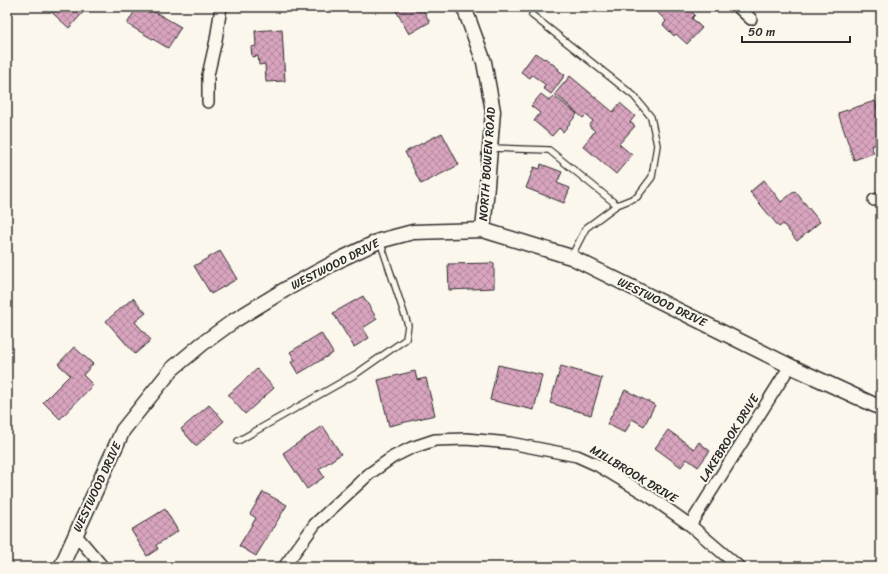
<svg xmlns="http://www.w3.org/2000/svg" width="888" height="574" viewBox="0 0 888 574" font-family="Sriracha,sans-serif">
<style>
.building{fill:url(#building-cross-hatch);stroke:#2b2b2b}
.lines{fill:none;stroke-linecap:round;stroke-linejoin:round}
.service-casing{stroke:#2b2b2b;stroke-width:8}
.minor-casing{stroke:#2b2b2b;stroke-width:14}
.tertiary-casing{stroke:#2b2b2b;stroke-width:17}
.service{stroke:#fbf7ec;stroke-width:5.5}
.minor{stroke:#fbf7ec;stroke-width:11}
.tertiary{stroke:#fbf7ec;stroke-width:14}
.labels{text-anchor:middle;stroke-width:4;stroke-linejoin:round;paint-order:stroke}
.street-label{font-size:12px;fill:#2b2b2b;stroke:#fbf7ec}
</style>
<defs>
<pattern id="building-cross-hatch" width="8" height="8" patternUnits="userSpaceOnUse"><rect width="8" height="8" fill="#d8a4be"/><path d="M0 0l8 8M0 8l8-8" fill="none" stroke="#af869b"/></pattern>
</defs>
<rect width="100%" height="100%" fill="#fbf7ec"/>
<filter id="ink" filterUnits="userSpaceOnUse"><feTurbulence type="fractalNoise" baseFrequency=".025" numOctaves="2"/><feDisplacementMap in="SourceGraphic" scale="8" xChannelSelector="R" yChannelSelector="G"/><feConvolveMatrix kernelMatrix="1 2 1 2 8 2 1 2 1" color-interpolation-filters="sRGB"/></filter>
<g filter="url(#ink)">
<g class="building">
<polygon points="48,7 88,7 69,28 47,8"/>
<polygon points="137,7 146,7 181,27 168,48 127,24"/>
<polygon points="394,7 421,7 430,22 409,34"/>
<polygon points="652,7 687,7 695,15 692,18 702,28 687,44 676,34 674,36 663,25 666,21"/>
<polygon points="282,29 285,81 266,82 265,64 259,65 258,56 252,57 251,47 256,46 255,31"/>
<polygon points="535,53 544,59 545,58 559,69 558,70 565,75 551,94 543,88 546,85 532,75 530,78 521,72"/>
<polygon points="570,76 613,112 620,103 635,116 630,122 635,126 619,144 632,155 616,174 583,146 595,131 589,126 593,121 586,115 583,118 555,94"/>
<polygon points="541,94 550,101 554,96 577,114 563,132 559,128 552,136 534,121 540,113 531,106"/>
<polygon points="875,101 881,119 881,142 871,146 874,153 854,160 838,113"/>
<polygon points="442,133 459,165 421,184 405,152"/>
<polygon points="541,164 562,172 557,183 570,188 564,203 526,188 534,167 540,169"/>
<polygon points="764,180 781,202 795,191 820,222 797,241 783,224 779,227 750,192"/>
<polygon points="220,251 237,279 211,294 194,266"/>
<polygon points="494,263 494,288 449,290 448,264"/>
<polygon points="363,296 377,319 363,328 369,338 354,347 333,313"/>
<polygon points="133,298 146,313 135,322 151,340 135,354 106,321"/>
<polygon points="321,333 333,353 298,374 291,362 295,360 290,352"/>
<polygon points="74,347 93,364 83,375 93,385 60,419 43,402 70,375 58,364"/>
<polygon points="498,365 542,375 534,410 490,400"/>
<polygon points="561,366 602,378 591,415 550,403"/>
<polygon points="257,369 274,388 245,414 228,395"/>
<polygon points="415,371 417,380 426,378 435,415 389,426 378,380"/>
<polygon points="625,390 655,405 644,426 632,419 625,433 607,424"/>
<polygon points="209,405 224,421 196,446 181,429"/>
<polygon points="323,426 341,454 319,469 324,477 307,489 283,453"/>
<polygon points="668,430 694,449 699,442 710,451 698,467 687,459 681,467 655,448"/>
<polygon points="263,492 287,505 256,556 239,546 256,518 250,514"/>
<polygon points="165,509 178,531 156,545 158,549 147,556 131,530"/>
</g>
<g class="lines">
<defs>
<g id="service">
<polyline points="532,15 634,96 651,117 657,145 652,177 637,197 617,205"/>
<polyline points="490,148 549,150 617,205 586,228 571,257"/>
<polyline points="238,441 356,374 406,339 408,325 380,241"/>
</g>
<g id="minor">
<polyline points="738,7 751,19"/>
<polyline points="208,102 208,75 216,40 221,7"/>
<polyline points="874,200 881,199"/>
<polyline points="690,525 790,366"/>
<polyline points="75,534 103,567"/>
<polyline points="284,567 315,524 369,474 393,457 411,448 435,440 466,439 510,443 577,456 597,465 652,498 690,525 739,567"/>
</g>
<g id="tertiary">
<polyline points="464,7 484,62 493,111 486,198 483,230"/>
<polyline points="61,567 123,430 172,369 202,344 235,320 286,289 343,258 379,241 413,232 483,230 571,257 790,366 881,408"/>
</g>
</defs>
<use href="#service" class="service-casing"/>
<use href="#minor" class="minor-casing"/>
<use href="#tertiary" class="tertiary-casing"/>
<use href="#service" class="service"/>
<use href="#minor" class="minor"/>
<use href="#tertiary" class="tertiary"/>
</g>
</g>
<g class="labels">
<g class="street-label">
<text transform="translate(487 164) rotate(-86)" y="4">NORTH BOWEN ROAD</text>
<text transform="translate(335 264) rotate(-27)" y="4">WESTWOOD DRIVE</text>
<text transform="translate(662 302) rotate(26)" y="4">WESTWOOD DRIVE</text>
<text transform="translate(729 438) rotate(-58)" y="4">LAKEBROOK DRIVE</text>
<text transform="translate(634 474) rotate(31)" y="4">MILLBROOK DRIVE</text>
<text transform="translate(97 487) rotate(-65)" y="4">WESTWOOD DRIVE</text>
</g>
</g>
<rect width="888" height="574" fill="none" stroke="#fbf7ec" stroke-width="24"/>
<rect x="12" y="12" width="864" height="550" fill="none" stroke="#2b2b2b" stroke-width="1.5" filter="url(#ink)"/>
<path d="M742 36v6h108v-6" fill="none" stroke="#2b2b2b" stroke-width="2"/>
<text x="748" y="36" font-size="12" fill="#2b2b2b" stroke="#fbf7ec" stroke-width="3" paint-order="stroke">50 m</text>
</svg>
